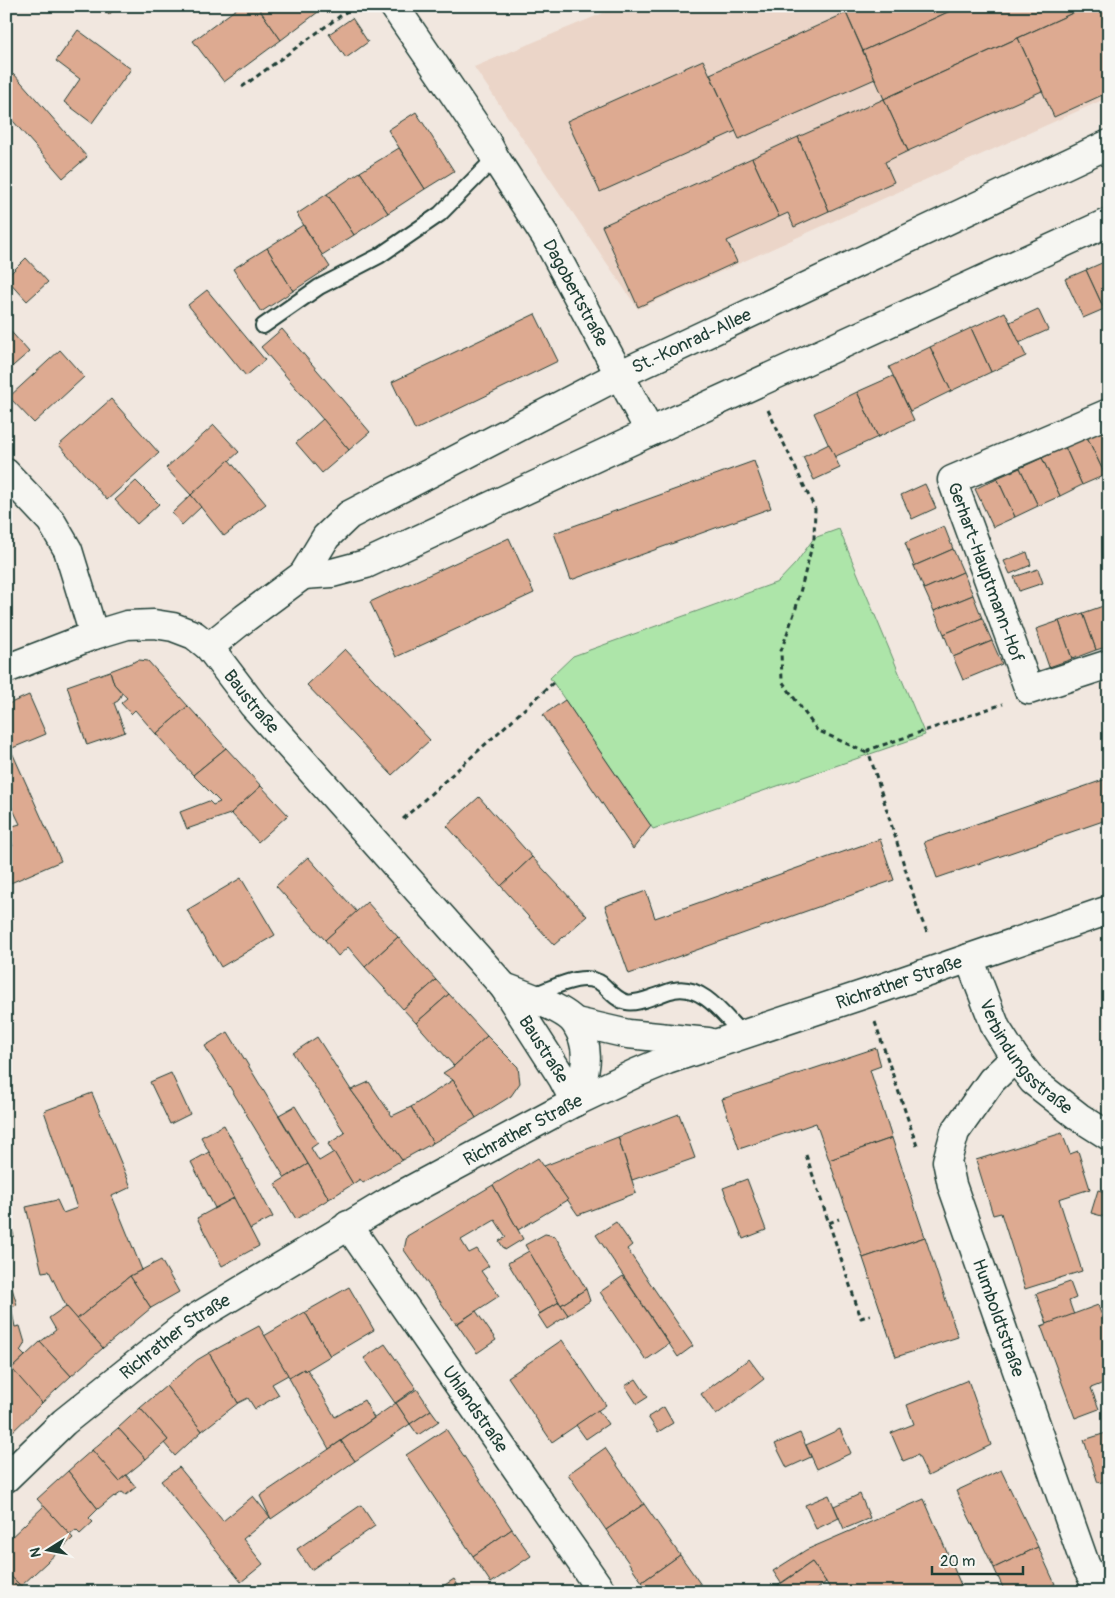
<svg xmlns="http://www.w3.org/2000/svg" width="1115" height="1598" viewBox="0 0 1115 1598" font-family="Pangolin,sans-serif">
<style>
.built{fill:#ebd5c8}
.green{fill:#ade5a9;stroke:#66916e}
.building{fill:#ddaa91;stroke:#1f3d34}
.lines{fill:none;stroke-linecap:round;stroke-linejoin:round}
.lane-casing{stroke:#1f3d34;stroke-width:18}
.street-casing{stroke:#1f3d34;stroke-width:31}
.secondary-casing{stroke:#1f3d34;stroke-width:31}
.path{stroke:#1f3d34;stroke-width:3;stroke-dasharray:5 4;stroke-linecap:butt}
.lane{stroke:#f6f6f2;stroke-width:14}
.street{stroke:#f6f6f2;stroke-width:28}
.secondary{stroke:#f6f6f2;stroke-width:28}
.labels{text-anchor:middle;stroke-width:5;stroke-linejoin:round;paint-order:stroke}
.street-label{font-size:18px;fill:#1f3d34;stroke:#f6f6f2}
</style>
<rect width="100%" height="100%" fill="#f1e7df"/>
<filter id="ink" filterUnits="userSpaceOnUse"><feTurbulence type="fractalNoise" baseFrequency=".02" numOctaves="2"/><feDisplacementMap in="SourceGraphic" scale="10" xChannelSelector="R" yChannelSelector="G"/><feConvolveMatrix kernelMatrix="1 2 1 2 8 2 1 2 1" color-interpolation-filters="sRGB"/></filter>
<g filter="url(#ink)">
<polygon class="built" points="620,6 1109,6 1109,97 638,309 474,67"/>
<polygon class="green" points="839,529 925,735 653,829 550,678 573,656 778,582 796,563 814,538"/>
<g class="building">
<polygon points="99,6 116,6 109,15"/>
<polygon points="240,6 257,6 281,40 224,82 193,41"/>
<polygon points="257,6 326,6 281,40"/>
<polygon points="843,6 961,6 863,51"/>
<polygon points="961,6 1088,6 884,99 863,51"/>
<polygon points="1088,6 1109,6 1109,92 1054,117 1018,38"/>
<polygon points="846,13 875,79 739,139 710,74"/>
<polygon points="352,18 368,42 346,58 329,34"/>
<polygon points="78,30 131,69 92,123 64,102 80,79 56,61"/>
<polygon points="1018,38 1042,91 908,151 884,99"/>
<polygon points="703,60 736,131 600,192 567,121"/>
<polygon points="14,74 87,157 63,178 6,113 6,82"/>
<polygon points="884,99 908,151 885,162 894,182 829,211 798,137"/>
<polygon points="416,112 454,171 425,189 388,130"/>
<polygon points="798,137 829,211 794,227 788,213 779,217 752,158"/>
<polygon points="399,148 425,189 388,213 360,172"/>
<polygon points="752,158 779,217 727,241 737,262 638,307 602,226"/>
<polygon points="360,172 388,213 354,235 327,194"/>
<polygon points="327,194 354,235 322,255 297,214"/>
<polygon points="303,225 330,267 293,291 267,248"/>
<polygon points="267,248 293,291 261,312 233,269"/>
<polygon points="26,258 48,282 27,301 6,278"/>
<polygon points="1104,262 1109,272 1109,307 1104,309 1086,270"/>
<polygon points="1086,270 1104,309 1083,318 1065,279"/>
<polygon points="207,290 265,360 246,376 188,305"/>
<polygon points="1038,309 1048,330 1019,343 1010,322"/>
<polygon points="1005,312 1026,356 991,372 971,328"/>
<polygon points="535,314 558,361 415,430 392,382"/>
<polygon points="6,326 29,352 6,372"/>
<polygon points="971,328 991,372 951,391 930,347"/>
<polygon points="282,329 370,432 349,450 261,347"/>
<polygon points="930,347 951,391 910,411 889,367"/>
<polygon points="60,350 84,377 34,423 9,397"/>
<polygon points="893,376 914,420 878,437 857,392"/>
<polygon points="857,392 878,437 834,457 814,413"/>
<polygon points="111,399 159,453 107,500 59,445"/>
<polygon points="323,419 349,450 322,473 296,443"/>
<polygon points="214,425 239,452 191,495 166,468"/>
<polygon points="1109,427 1109,473 1105,475 1087,437"/>
<polygon points="1087,437 1105,475 1082,485 1065,447"/>
<polygon points="829,444 840,468 814,480 803,457"/>
<polygon points="1065,447 1082,485 1060,496 1042,458"/>
<polygon points="1042,458 1060,496 1038,506 1020,468"/>
<polygon points="229,460 266,504 224,536 191,495"/>
<polygon points="754,461 771,508 571,580 554,533"/>
<polygon points="1020,468 1038,506 1015,517 997,478"/>
<polygon points="997,478 1015,517 993,527 975,489"/>
<polygon points="136,481 159,504 137,524 115,500"/>
<polygon points="925,484 936,508 912,519 901,495"/>
<polygon points="191,495 201,507 182,525 172,513"/>
<polygon points="944,526 953,549 914,566 905,543"/>
<polygon points="509,538 534,593 396,657 370,602"/>
<polygon points="953,549 963,572 924,589 914,566"/>
<polygon points="1027,552 1031,565 1010,574 1004,561"/>
<polygon points="1038,569 1043,583 1019,591 1014,577"/>
<polygon points="963,572 973,595 934,611 924,589"/>
<polygon points="973,595 982,618 944,634 934,611"/>
<polygon points="1106,605 1109,612 1109,646 1096,650 1083,613"/>
<polygon points="1083,613 1096,650 1072,659 1059,621"/>
<polygon points="982,618 992,641 953,657 944,634"/>
<polygon points="1059,621 1072,659 1049,667 1036,629"/>
<polygon points="992,641 1002,664 963,680 953,657"/>
<polygon points="345,649 430,740 392,775 307,685"/>
<polygon points="139,660 148,661 188,706 156,734 135,710 131,714 121,703 127,698 114,684 110,671"/>
<polygon points="110,671 114,684 122,693 118,701 114,703 125,732 87,745 67,686"/>
<polygon points="29,695 46,734 10,749 6,739 6,705"/>
<polygon points="565,700 651,826 633,849 543,715"/>
<polygon points="188,706 226,748 193,775 156,734"/>
<polygon points="6,739 61,861 6,885 6,849 13,846 6,828 20,824 6,795"/>
<polygon points="226,748 261,786 230,814 187,829 180,812 209,801 213,805 220,802 193,775"/>
<polygon points="1109,778 1109,819 937,878 924,842"/>
<polygon points="261,786 288,815 258,842 231,813"/>
<polygon points="479,797 532,857 501,886 447,826"/>
<polygon points="880,839 894,880 629,974 605,906 646,891 655,918"/>
<polygon points="308,857 357,912 325,940 276,886"/>
<polygon points="532,857 587,916 554,945 501,886"/>
<polygon points="241,878 275,935 221,967 187,910"/>
<polygon points="367,902 398,937 365,967 348,947 338,956 325,940"/>
<polygon points="398,937 436,980 403,1009 365,967"/>
<polygon points="436,980 449,994 416,1023 403,1009"/>
<polygon points="449,994 487,1036 454,1066 416,1023"/>
<polygon points="228,1032 308,1164 285,1178 205,1046"/>
<polygon points="487,1036 518,1067 520,1083 511,1096 476,1118 453,1080 443,1073 454,1066"/>
<polygon points="317,1037 351,1090 402,1160 363,1183 360,1179 353,1184 328,1144 345,1133 293,1053"/>
<polygon points="876,1048 881,1066 870,1070 892,1138 829,1160 816,1123 739,1149 722,1099"/>
<polygon points="171,1073 190,1114 170,1124 150,1082"/>
<polygon points="453,1080 476,1118 433,1143 411,1107"/>
<polygon points="369,1082 392,1116 411,1107 433,1143 402,1160 351,1090"/>
<polygon points="92,1093 131,1187 112,1196 142,1270 130,1276 77,1319 66,1306 49,1271 42,1272 26,1207 57,1200 63,1213 77,1208 44,1111"/>
<polygon points="295,1106 318,1143 311,1148 319,1161 334,1152 353,1184 329,1199 279,1115"/>
<polygon points="679,1114 695,1158 632,1180 618,1137"/>
<polygon points="224,1125 273,1217 250,1229 201,1137"/>
<polygon points="1062,1133 1070,1154 1078,1151 1090,1189 1059,1199 1082,1271 1025,1289 1001,1213 993,1215 976,1160"/>
<polygon points="618,1137 636,1193 578,1215 544,1166"/>
<polygon points="892,1138 925,1237 863,1258 829,1160"/>
<polygon points="209,1152 234,1198 215,1208 191,1162"/>
<polygon points="538,1158 568,1200 518,1230 493,1185"/>
<polygon points="308,1164 329,1199 296,1219 275,1184"/>
<polygon points="747,1179 766,1230 743,1239 723,1188"/>
<polygon points="493,1185 523,1239 505,1250 499,1241 506,1237 495,1220 461,1240 469,1253 477,1249 489,1266 481,1271 499,1296 456,1324 404,1250 407,1236"/>
<polygon points="1098,1190 1109,1193 1109,1218 1091,1213"/>
<polygon points="234,1198 259,1246 222,1266 197,1218"/>
<polygon points="6,1209 14,1236 6,1239"/>
<polygon points="616,1222 632,1245 627,1249 693,1346 678,1357 596,1235"/>
<polygon points="545,1234 555,1236 586,1289 561,1305 525,1245"/>
<polygon points="925,1237 958,1337 896,1357 863,1258"/>
<polygon points="529,1251 559,1302 539,1314 508,1263"/>
<polygon points="161,1260 179,1292 151,1308 130,1276"/>
<polygon points="6,1268 17,1305 11,1307 15,1327 20,1326 25,1343 20,1351 25,1356 11,1369 6,1362"/>
<polygon points="130,1276 151,1308 103,1348 77,1319"/>
<polygon points="623,1276 669,1344 646,1360 600,1292"/>
<polygon points="1070,1282 1076,1298 1069,1301 1074,1315 1047,1324 1036,1294"/>
<polygon points="349,1287 374,1330 330,1356 305,1312"/>
<polygon points="586,1289 590,1301 568,1315 561,1305"/>
<polygon points="559,1302 568,1315 547,1329 538,1315"/>
<polygon points="1098,1305 1109,1336 1109,1381 1091,1388 1099,1409 1075,1418 1041,1326"/>
<polygon points="66,1306 103,1348 71,1376 40,1342 56,1330 49,1318"/>
<polygon points="476,1311 496,1340 477,1353 457,1324"/>
<polygon points="305,1312 330,1356 305,1371 304,1369 289,1377 264,1336"/>
<polygon points="259,1326 288,1375 272,1384 279,1395 255,1409 248,1398 238,1403 209,1353"/>
<polygon points="562,1340 606,1405 552,1442 508,1377"/>
<polygon points="40,1342 71,1376 42,1403 11,1369"/>
<polygon points="385,1344 416,1388 395,1403 364,1358"/>
<polygon points="209,1353 238,1403 202,1431 166,1386 197,1360"/>
<polygon points="749,1359 764,1379 716,1415 701,1394"/>
<polygon points="6,1362 42,1403 6,1438"/>
<polygon points="304,1369 305,1371 307,1369 335,1417 364,1400 374,1418 329,1449 289,1378"/>
<polygon points="636,1379 648,1397 637,1404 625,1386"/>
<polygon points="968,1380 991,1445 928,1476 918,1455 903,1461 891,1433 914,1424 907,1405"/>
<polygon points="166,1386 202,1431 175,1456 164,1443 168,1440 140,1408"/>
<polygon points="417,1389 431,1410 410,1424 396,1403"/>
<polygon points="396,1403 410,1424 355,1461 341,1441"/>
<polygon points="664,1407 673,1423 658,1432 648,1417"/>
<polygon points="140,1408 168,1440 146,1459 118,1428"/>
<polygon points="431,1410 439,1421 418,1435 410,1424"/>
<polygon points="598,1410 608,1424 586,1439 576,1425"/>
<polygon points="118,1428 146,1459 119,1481 92,1450"/>
<polygon points="446,1429 512,1529 473,1556 406,1455"/>
<polygon points="840,1429 851,1453 817,1469 806,1445"/>
<polygon points="1109,1432 1109,1480 1098,1483 1084,1440"/>
<polygon points="800,1433 811,1457 787,1468 775,1444"/>
<polygon points="341,1441 355,1461 271,1519 260,1496"/>
<polygon points="605,1448 644,1504 606,1530 568,1474"/>
<polygon points="92,1450 119,1481 126,1475 136,1487 126,1495 122,1492 115,1497 114,1496 98,1509 68,1471"/>
<polygon points="179,1467 223,1521 253,1496 270,1517 243,1539 263,1564 241,1582 161,1481"/>
<polygon points="1001,1470 1038,1547 994,1568 956,1491"/>
<polygon points="68,1471 98,1509 89,1518 93,1522 80,1534 76,1530 70,1535 37,1499"/>
<polygon points="860,1494 870,1518 844,1529 834,1506"/>
<polygon points="829,1495 839,1518 816,1529 805,1505"/>
<polygon points="924,1499 964,1592 833,1592 812,1562 781,1583 773,1571 806,1550"/>
<polygon points="644,1504 680,1555 642,1582 606,1530"/>
<polygon points="361,1505 375,1526 311,1570 297,1549"/>
<polygon points="44,1506 73,1538 21,1586 6,1572 6,1542"/>
<polygon points="512,1529 531,1556 491,1583 473,1556"/>
<polygon points="1038,1547 1055,1584 1039,1592 1005,1592 994,1568"/>
<polygon points="680,1555 706,1592 649,1592 642,1582"/>
<polygon points="812,1562 826,1582 813,1592 769,1592"/>
<polygon points="6,1572 21,1586 25,1592 6,1592"/>
<polygon points="454,1579 462,1592 434,1592"/>
</g>
<g class="lines">
<defs>
<g id="lane">
<polyline points="263,326 319,287 379,256 440,214 495,158"/>
<path d="M532 995C552 989 583 970 602 984 609 990 616 1000 626 1002 635 1004 647 999 656 996 662 994 668 991 674 990 703 984 724 1016 742 1034"/>
</g>
<g id="street">
<path id="s1" d="M394 6 486 141 495 158 546 237 650 432"/>
<path id="s2" d="M1109 413 952 480 1029 690 1109 664"/>
<polyline points="6,473 51,521 68,550 94,635"/>
<polyline points="303,575 332,573 366,564 650,432 1109,222"/>
<path id="s3" d="M209 647 245 618 303 575 326 537 349 515 621 374 1109 144"/>
<path id="s4" d="M969 958 996 1028 1015 1058 1033 1081 1079 1117 1109 1136"/>
<path id="s5" d="M1015 1058 992 1080 955 1132 947 1161 952 1185 1085 1564 1100 1592"/>
<path id="s6" d="M348 1225 602 1592"/>
</g>
<g id="secondary">
<path id="s7" d="M6 669 94 635 127 625 154 624 173 627 194 635 209 647 253 705 504 987 563 1079 575 1102"/>
<path d="M504 987C520 993 567 1009 576 1024 593 1050 585 1076 575 1102"/>
<polyline points="576,1022 628,1034 708,1042"/>
<path id="s8" d="M6 1478 64 1422 189 1322 390 1201 575 1102 636 1073 667 1060 865 994 1109 910"/>
</g>
</defs>
<use href="#lane" class="lane-casing"/>
<use href="#street" class="street-casing"/>
<use href="#secondary" class="secondary-casing"/>
<g class="path">
<polyline points="242,87 354,6"/>
<polyline points="768,410 815,509 814,538 796,608 781,651 782,681 817,730 869,754"/>
<polyline points="403,819 553,683"/>
<polyline points="927,932 920,916 868,750 1003,704"/>
<polyline points="875,1022 918,1149"/>
<polyline points="806,1155 861,1318 870,1315"/>
<polyline points="829,1223 839,1219"/>
</g>
<use href="#lane" class="lane"/>
<use href="#street" class="street"/>
<use href="#secondary" class="secondary"/>
</g>
</g>
<g class="labels">
<g class="street-label">
<text dy="6" stroke="none"><textPath href="#s1" startOffset="340">Dagobertstraße</textPath></text>
<text dy="6" stroke="none"><textPath href="#s3" startOffset="579">St.-Konrad-Allee</textPath></text>
<text dy="6" stroke="none"><textPath href="#s2" startOffset="269">Gerhart-Hauptmann-Hof</textPath></text>
<text dy="6" stroke="none"><textPath href="#s7" startOffset="286">Baustraße</textPath></text>
<text dy="6" stroke="none"><textPath href="#s8" startOffset="1031">Richrather Straße</textPath></text>
<text dy="6" stroke="none"><textPath href="#s7" startOffset="741">Baustraße</textPath></text>
<text dy="6" stroke="none"><textPath href="#s4" startOffset="116">Verbindungsstraße</textPath></text>
<text dy="6" stroke="none"><textPath href="#s8" startOffset="626">Richrather Straße</textPath></text>
<text dy="6" stroke="none"><textPath href="#s5" startOffset="291">Humboldtstraße</textPath></text>
<text dy="6" stroke="none"><textPath href="#s8" startOffset="221">Richrather Straße</textPath></text>
<text dy="6" stroke="none"><textPath href="#s6" startOffset="224">Uhlandstraße</textPath></text>
</g>
</g>
<rect width="1115" height="1598" fill="none" stroke="#f6f6f2" stroke-width="25"/>
<rect x="12" y="12" width="1090" height="1573" fill="none" stroke="#1f3d34" stroke-width="2" filter="url(#ink)"/>
<g transform="translate(48 1550) rotate(259)" stroke="#f6f6f2" stroke-width="4" paint-order="stroke">
<path d="M0-4L9 19L0 12L-9 19Z" fill="#1f3d34"/>
<text y="-8" font-size="14" font-weight="bold" text-anchor="middle" fill="#1f3d34">N</text>
</g>
<path d="M932 1566v8h91v-8" fill="none" stroke="#1f3d34" stroke-width="2.5"/>
<text x="940" y="1566" font-size="15" fill="#1f3d34" stroke="#f6f6f2" stroke-width="4" paint-order="stroke">20 m</text>
</svg>
